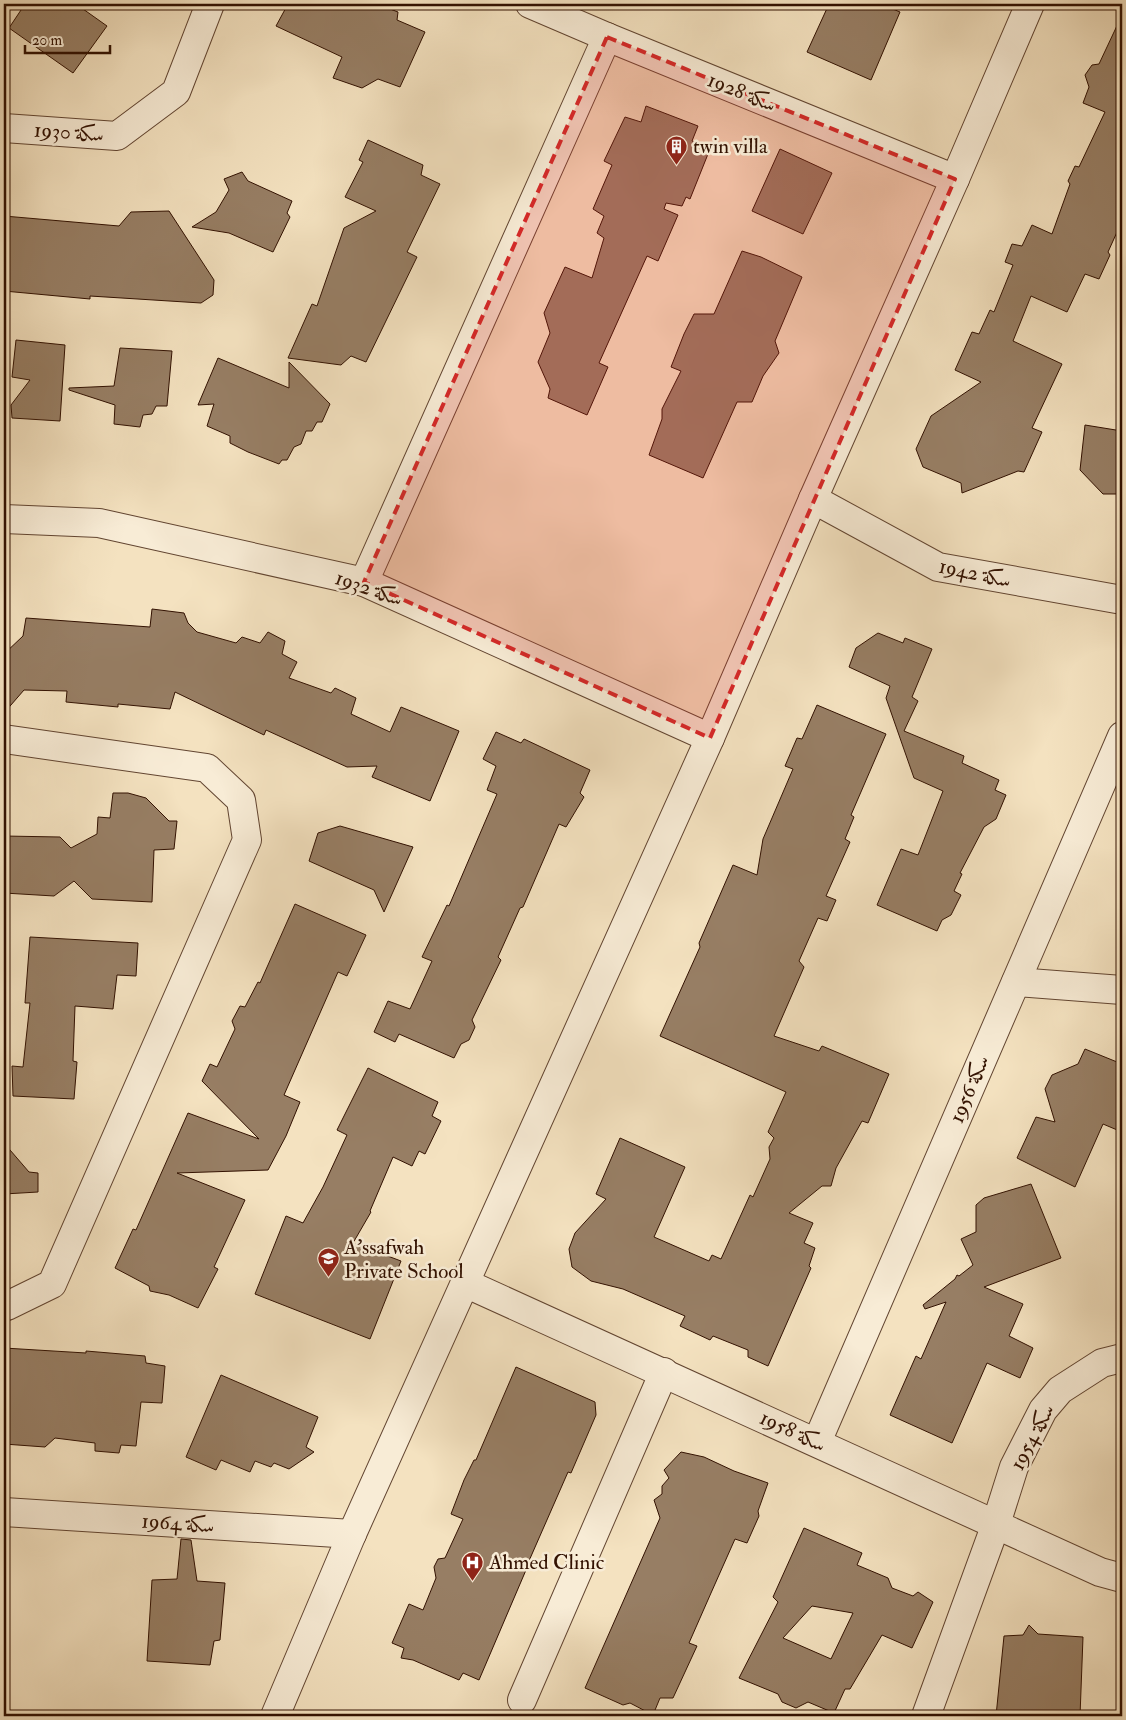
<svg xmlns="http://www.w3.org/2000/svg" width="1126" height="1720" viewBox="0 0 1126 1720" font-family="'IM FELL Double Pica',Amiri,serif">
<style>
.building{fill:#977e64;stroke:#321101;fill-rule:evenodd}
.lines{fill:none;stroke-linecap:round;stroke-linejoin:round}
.minor-casing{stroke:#624531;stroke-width:30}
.minor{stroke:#f8ecd6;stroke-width:28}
.marked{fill:#d62828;fill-opacity:0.2;stroke:#d62828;stroke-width:4;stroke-dasharray:10 6;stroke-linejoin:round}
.labels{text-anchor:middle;stroke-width:5;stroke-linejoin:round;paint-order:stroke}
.street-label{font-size:21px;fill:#321101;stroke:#f8ecd6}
.poi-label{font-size:21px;fill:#321101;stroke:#f8ecd6;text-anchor:start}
</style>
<rect width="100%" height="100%" fill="#f4e2c0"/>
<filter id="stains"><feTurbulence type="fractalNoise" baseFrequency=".004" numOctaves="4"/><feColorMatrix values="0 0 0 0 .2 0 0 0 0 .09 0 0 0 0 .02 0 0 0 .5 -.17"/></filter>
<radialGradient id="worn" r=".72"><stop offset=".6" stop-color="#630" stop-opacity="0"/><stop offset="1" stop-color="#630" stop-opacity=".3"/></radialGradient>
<g class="building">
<polygon points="25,4 76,4 107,26 73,73 9,28"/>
<polygon points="288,4 377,4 398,12 397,20 425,32 400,87 378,79 362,88 333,78 342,57 276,26"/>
<polygon points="829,4 881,4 900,12 871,80 807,52"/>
<polygon points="1122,15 1122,221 1108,252 1110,255 1099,279 1085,274 1067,312 1031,296 1013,341 1062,364 1032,428 1042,432 1024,472 1018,471 962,493 961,483 923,467 916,449 931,416 981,382 955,370 972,332 979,334 990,310 994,312 1013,265 1005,262 1012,244 1022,246 1032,225 1052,234 1070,184 1068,181 1075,166 1079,167 1105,112 1083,103 1089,87 1085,75 1092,65 1099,64"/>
<polygon points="646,106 698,126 692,141 710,149 690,199 686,197 682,206 666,203 664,209 678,215 658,261 647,256 599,363 608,367 587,415 548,398 550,389 538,362 550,333 544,313 565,267 592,278 604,238 597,233 604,216 593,209 612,165 604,161 625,117 641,122"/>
<polygon points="368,140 423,165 421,175 440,184 407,252 417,257 366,362 351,356 341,365 288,358 312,304 317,306 344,228 376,211 345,197 363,162 359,160"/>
<polygon points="780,149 832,173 803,234 752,211"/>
<polygon points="242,172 248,181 292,201 287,213 290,217 273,252 229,233 192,227 216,212 229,190 224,179"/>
<polygon points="169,211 214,280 213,295 201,303 90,296 90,299 4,291 4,216 119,226 131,212"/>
<polygon points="742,251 761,257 802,277 775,341 779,353 763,376 752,402 737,402 703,478 649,455 662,419 662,409 681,371 671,367 684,334 694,314 714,314"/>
<polygon points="16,340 65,345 60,421 12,418 11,405 30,380 12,377"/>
<polygon points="120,348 172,351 167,406 156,406 152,414 143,415 140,427 114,424 115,405 69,390 69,388 114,386"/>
<polygon points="218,358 289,388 289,362 330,404 322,422 317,422 312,431 306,431 301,444 294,447 287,460 282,460 279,464 248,452 230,443 230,436 207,426 214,404 198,405"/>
<polygon points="1085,425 1122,431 1122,494 1103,494 1080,470"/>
<polygon points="152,609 184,613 188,623 197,632 236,643 242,637 260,643 268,632 285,641 282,654 297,662 289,678 331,693 335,688 356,698 351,714 390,732 401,707 459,731 430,801 372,777 377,766 347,767 266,730 264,735 175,692 170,709 118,704 118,707 66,702 67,691 24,690 4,713 4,654 23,636 26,618 150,627"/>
<polygon points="878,633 903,643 905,638 932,649 912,697 918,701 904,731 964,756 962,763 999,780 995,790 1006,795 996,819 984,827 960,873 962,874 954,891 961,895 951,915 942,920 937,931 877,905 901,849 918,855 943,791 914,778 886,698 890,686 849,667 856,648"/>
<polygon points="817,705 886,734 851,815 854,817 845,839 850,842 826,896 836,900 827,921 818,918 799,961 804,967 774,1036 819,1051 822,1046 889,1074 868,1123 862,1121 836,1168 831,1186 822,1186 789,1213 813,1223 804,1243 815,1248 809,1266 811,1268 768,1366 748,1357 748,1350 713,1336 710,1340 680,1326 685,1316 623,1289 591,1281 572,1267 569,1249 575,1233 606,1199 596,1194 620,1138 685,1167 654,1237 709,1261 712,1255 721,1259 750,1195 753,1197 770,1159 769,1147 774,1138 768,1132 786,1092 660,1036 700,947 699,943 733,865 757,875 763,839 793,769 785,766 797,738 802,739"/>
<polygon points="496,732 521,743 524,739 590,770 580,793 584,797 566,827 559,824 523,907 520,908 498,957 501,960 472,1020 475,1027 469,1040 461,1044 454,1058 399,1034 395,1042 374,1032 388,1001 410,1009 432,961 422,957 447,905 449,906 497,794 487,790 496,766 483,759"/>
<polygon points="113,793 128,793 146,798 169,821 177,821 174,849 154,850 152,902 92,899 74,881 54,896 4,893 4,836 60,837 71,848 97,834 98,817 110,818"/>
<polygon points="340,826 413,847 384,912 374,890 309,861 318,833"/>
<polygon points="295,904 366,935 347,976 338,972 284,1095 300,1102 286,1136 268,1170 177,1173 245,1200 214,1267 218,1269 198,1308 169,1295 150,1291 149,1286 115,1268 133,1229 136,1230 188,1113 259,1139 202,1081 210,1064 217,1067 235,1029 232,1021 240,1006 245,1007 258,982 260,983"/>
<polygon points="30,937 138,943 136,976 117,975 113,1009 75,1006 73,1061 77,1062 74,1099 13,1096 12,1066 23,1067 30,1003 25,1003"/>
<polygon points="1085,1049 1122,1064 1122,1132 1103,1124 1075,1187 1017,1158 1036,1117 1055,1122 1045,1089 1052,1075 1078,1064"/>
<polygon points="368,1068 438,1102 432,1116 441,1121 425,1154 419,1151 412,1166 393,1157 370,1211 371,1212 353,1243 401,1261 370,1339 255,1294 286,1216 303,1223 323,1187 347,1135 337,1130"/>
<polygon points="4,1143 29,1172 38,1173 38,1192 4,1194"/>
<polygon points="1031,1184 1061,1258 984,1287 1023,1304 1009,1336 1033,1348 1020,1378 987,1363 952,1443 890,1415 916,1356 921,1359 946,1302 925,1309 923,1305 955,1279 957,1275 959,1276 973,1265 961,1239 976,1232 976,1205 984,1198"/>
<polygon points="4,1348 86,1353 86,1351 145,1356 146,1363 165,1366 162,1403 141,1402 136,1446 121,1445 119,1453 95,1451 95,1443 55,1438 45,1447 4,1444"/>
<polygon points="516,1367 595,1402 596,1415 571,1473 568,1472 525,1570 526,1570 479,1680 463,1673 459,1680 413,1660 401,1658 404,1648 392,1643 409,1604 423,1610 436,1578 434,1567 438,1559 445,1558 463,1519 451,1514 464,1480 474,1460 476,1460"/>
<polygon points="221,1375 318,1417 306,1447 314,1452 289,1469 274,1463 271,1467 255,1461 250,1472 221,1460 216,1470 186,1457"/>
<polygon points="681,1452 704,1457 734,1471 768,1483 758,1511 759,1516 747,1543 735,1539 711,1593 689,1643 697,1646 673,1698 660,1698 653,1715 630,1703 623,1705 585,1688 660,1518 654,1500 662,1494 662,1486 669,1478 664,1470"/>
<path d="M804 1528 862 1553 857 1565 888 1578 892 1588 913 1596 918 1592 933 1602 912 1648 882 1635 850 1689H845L834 1713 808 1702 796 1708 782 1702 778 1694 739 1678 778 1602 773 1597ZM812 1606 853 1613 831 1659 783 1638Z"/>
<polygon points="181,1539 191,1540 197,1581 225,1583 220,1640 214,1641 210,1665 147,1661 152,1580 177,1579"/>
<polygon points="1029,1625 1038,1634 1083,1637 1080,1716 996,1716 1004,1636 1023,1635"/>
</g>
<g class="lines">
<defs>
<g id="minor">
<polyline points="530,4 607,37 955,179"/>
<polyline points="4,128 117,136 176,92 210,4"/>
<polyline points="813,499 938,567 1122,600"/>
<polyline points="4,519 99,523 364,582 710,738"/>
<polyline points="364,582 607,37"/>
<polyline points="4,739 207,768 241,800 247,840 52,1284 7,1306 4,1306"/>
<polyline points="1016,982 1122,990"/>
<polyline points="465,1283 1100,1572 1122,1578"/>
<polyline points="817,1442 1122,736"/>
<polyline points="4,1512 352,1534"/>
<polyline points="522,1700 664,1372"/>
<polyline points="275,1716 352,1534 710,738 813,499 955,179 1030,4"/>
<polyline points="926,1716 996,1524 1014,1467 1043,1410 1060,1390 1102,1363 1122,1358"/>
</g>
</defs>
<use href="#minor" class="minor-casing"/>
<use href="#minor" class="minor"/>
</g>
<path class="marked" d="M607 37 955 179 710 738 364 582Z"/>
<defs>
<symbol id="building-pin" viewBox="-11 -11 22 30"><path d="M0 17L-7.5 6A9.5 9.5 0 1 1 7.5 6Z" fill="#8f2418" stroke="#f8ecd6"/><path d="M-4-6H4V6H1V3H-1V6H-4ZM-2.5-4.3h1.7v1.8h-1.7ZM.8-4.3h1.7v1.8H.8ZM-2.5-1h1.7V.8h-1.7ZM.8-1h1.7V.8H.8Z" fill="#fff"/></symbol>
<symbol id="school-pin" viewBox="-11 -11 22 30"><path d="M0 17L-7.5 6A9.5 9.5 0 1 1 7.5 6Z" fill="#8f2418" stroke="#f8ecd6"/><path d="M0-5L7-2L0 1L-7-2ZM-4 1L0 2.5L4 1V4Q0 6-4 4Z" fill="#fff"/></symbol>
<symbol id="hospital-pin" viewBox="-11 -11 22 30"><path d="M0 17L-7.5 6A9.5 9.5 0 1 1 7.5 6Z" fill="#8f2418" stroke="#f8ecd6"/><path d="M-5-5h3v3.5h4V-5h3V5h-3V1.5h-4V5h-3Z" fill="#fff"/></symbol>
</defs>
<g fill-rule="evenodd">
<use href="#building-pin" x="664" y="134" width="25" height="34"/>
<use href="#school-pin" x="316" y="1246" width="25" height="34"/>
<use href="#hospital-pin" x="460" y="1550" width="25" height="34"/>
</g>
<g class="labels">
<g class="street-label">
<text transform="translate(742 92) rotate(22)" y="7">سكة 1928</text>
<text transform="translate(69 132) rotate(4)" y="7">سكة 1930</text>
<text transform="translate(975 573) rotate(12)" y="7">سكة 1942</text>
<text transform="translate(369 588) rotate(19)" y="7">سكة 1932</text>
<text transform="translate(969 1089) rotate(-67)" y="7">سكة 1956</text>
<text transform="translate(793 1431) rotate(25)" y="7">سكة 1958</text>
<text transform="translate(1032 1437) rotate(-62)" y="7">سكة 1954</text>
<text transform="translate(178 1523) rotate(4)" y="7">سكة 1964</text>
</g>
<g class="poi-label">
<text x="693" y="153">twin villa</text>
<text x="344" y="1254">A'ssafwah<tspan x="344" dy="24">Private School</tspan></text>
<text x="489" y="1569">Ahmed Clinic</text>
</g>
</g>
<rect width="1126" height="1720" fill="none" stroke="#f4e2c0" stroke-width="20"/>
<rect x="5" y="5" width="1116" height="1710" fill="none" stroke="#321101" stroke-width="2.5"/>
<rect x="10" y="10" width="1106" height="1700" fill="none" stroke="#321101"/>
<path d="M25 45v8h85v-8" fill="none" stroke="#321101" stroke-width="2.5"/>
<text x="32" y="45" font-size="15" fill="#321101" stroke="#f8ecd6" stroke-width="4" paint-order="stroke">20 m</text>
<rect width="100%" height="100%" filter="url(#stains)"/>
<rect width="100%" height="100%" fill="url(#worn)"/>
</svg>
